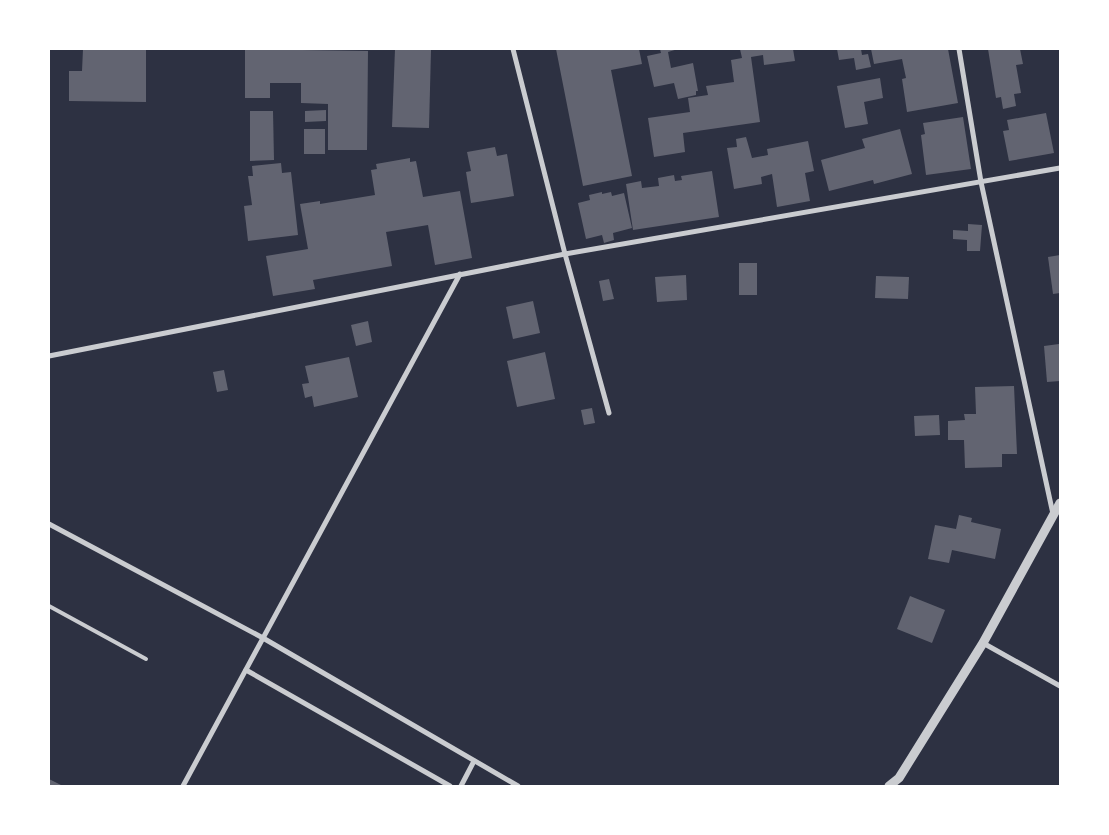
<svg xmlns="http://www.w3.org/2000/svg" width="1109" height="835" viewBox="0 0 1109 835" font-family="'Fira Sans Condensed',sans-serif">
<style>
.building{fill:#626471}
.lines{fill:none;stroke-linecap:round;stroke-linejoin:round}
.service{stroke:#caccd0;stroke-width:4}
.minor{stroke:#caccd0;stroke-width:5}
.tertiary{stroke:#caccd0;stroke-width:9}
</style>
<rect width="100%" height="100%" fill="#2d3142"/>
<g class="building">
<polygon points="83,49 146,49 146,102 69,101 69,71 82,71"/>
<polygon points="245,49 368,51 367,150 328,150 328,104 301,103 301,83 270,83 270,98 245,98"/>
<polygon points="395,49 431,50 429,128 392,127"/>
<polygon points="556,49 639,49 642,64 611,70 632,176 583,186"/>
<polygon points="660,49 678,49 668,52 671,68 693,63 698,91 696,91 696,95 678,99 674,83 654,87 647,56 661,53"/>
<polygon points="740,49 793,49 795,61 764,65 763,55 751,57 760,122 683,133 685,152 654,157 648,118 690,112 688,98 708,95 706,86 734,82 731,60 742,58"/>
<polygon points="837,49 861,49 862,55 868,54 871,67 856,70 854,58 839,60"/>
<polygon points="871,49 948,49 958,103 907,112 902,79 906,78 902,59 874,64"/>
<polygon points="988,49 1020,49 1023,64 1016,65 1021,93 1014,94 1016,106 1003,109 1001,97 996,98"/>
<polygon points="880,78 883,98 864,102 868,124 845,128 837,86"/>
<polygon points="326,110 326,121 305,122 305,111"/>
<polygon points="250,111 273,111 274,160 250,161"/>
<polygon points="1046,113 1054,153 1009,161 1003,131 1009,130 1007,120"/>
<polygon points="963,117 971,169 926,175 921,135 925,134 923,123"/>
<rect x="304" y="129" width="21" height="25"/>
<polygon points="900,129 912,174 874,184 873,180 829,191 821,160 865,148 862,139"/>
<polygon points="746,137 752,158 768,155 767,149 808,141 814,171 805,173 810,201 777,207 772,174 761,177 762,184 734,189 727,148 737,147 736,139"/>
<polygon points="495,147 497,156 507,154 514,196 471,203 466,172 471,171 467,152"/>
<polygon points="410,158 410,162 416,161 423,197 460,191 472,258 435,265 428,225 386,232 392,266 313,280 315,289 273,296 266,256 308,249 300,204 320,201 320,204 375,195 371,170 377,169 376,164"/>
<polygon points="281,163 282,173 291,172 298,235 248,241 244,206 252,205 248,176 253,176 252,166"/>
<polygon points="712,171 719,217 633,230 626,184 641,181 642,188 659,186 658,178 674,175 675,181 682,180 681,176"/>
<polygon points="602,192 602,194 611,192 612,196 624,193 632,228 613,233 614,240 604,243 602,235 586,239 578,203 590,200 589,195"/>
<polygon points="968,224 982,225 980,251 967,251 967,240 953,239 953,230 968,231"/>
<polygon points="1060,255 1060,293 1053,294 1048,257"/>
<rect x="739" y="263" width="18" height="32"/>
<polygon points="686,275 687,300 657,302 655,277"/>
<polygon points="876,276 909,277 908,299 875,298"/>
<polygon points="609,279 614,299 603,301 599,281"/>
<polygon points="533,301 540,333 513,339 506,307"/>
<polygon points="368,321 372,342 356,346 351,325"/>
<polygon points="1059,344 1060,381 1047,382 1044,346"/>
<polygon points="545,352 555,399 517,407 507,361"/>
<polygon points="349,357 358,397 314,407 312,396 305,398 302,384 309,383 305,366"/>
<polygon points="224,370 228,390 217,392 213,372"/>
<polygon points="1014,386 1017,454 1002,454 1002,467 965,468 964,440 948,440 948,421 965,420 964,414 976,414 975,387"/>
<polygon points="592,408 595,423 584,425 581,410"/>
<polygon points="939,415 940,435 915,436 914,416"/>
<polygon points="959,515 972,518 971,522 1001,529 995,559 952,550 949,563 928,559 935,525 956,529"/>
<polygon points="910,596 945,610 932,643 897,629"/>
<polygon points="49,779 63,786 49,786"/>
</g>
<g class="lines">
<polyline class="service" points="49,606 146,659"/>
<g class="minor">
<polyline points="513,49 565,254 609,413"/>
<polyline points="959,49 981,182 1053,514"/>
<polyline points="49,356 565,254 1060,168"/>
<polyline points="49,524 263,638 518,786"/>
<polyline points="983,643 1060,686"/>
<polyline points="246,670 450,786"/>
<polyline points="183,786 460,274"/>
<polyline points="461,786 474,761"/>
</g>
<polyline class="tertiary" points="889,786 899,778 983,643 1060,503"/>
</g>
<rect width="1109" height="835" fill="none" stroke="#ffffff" stroke-width="100"/>
</svg>
